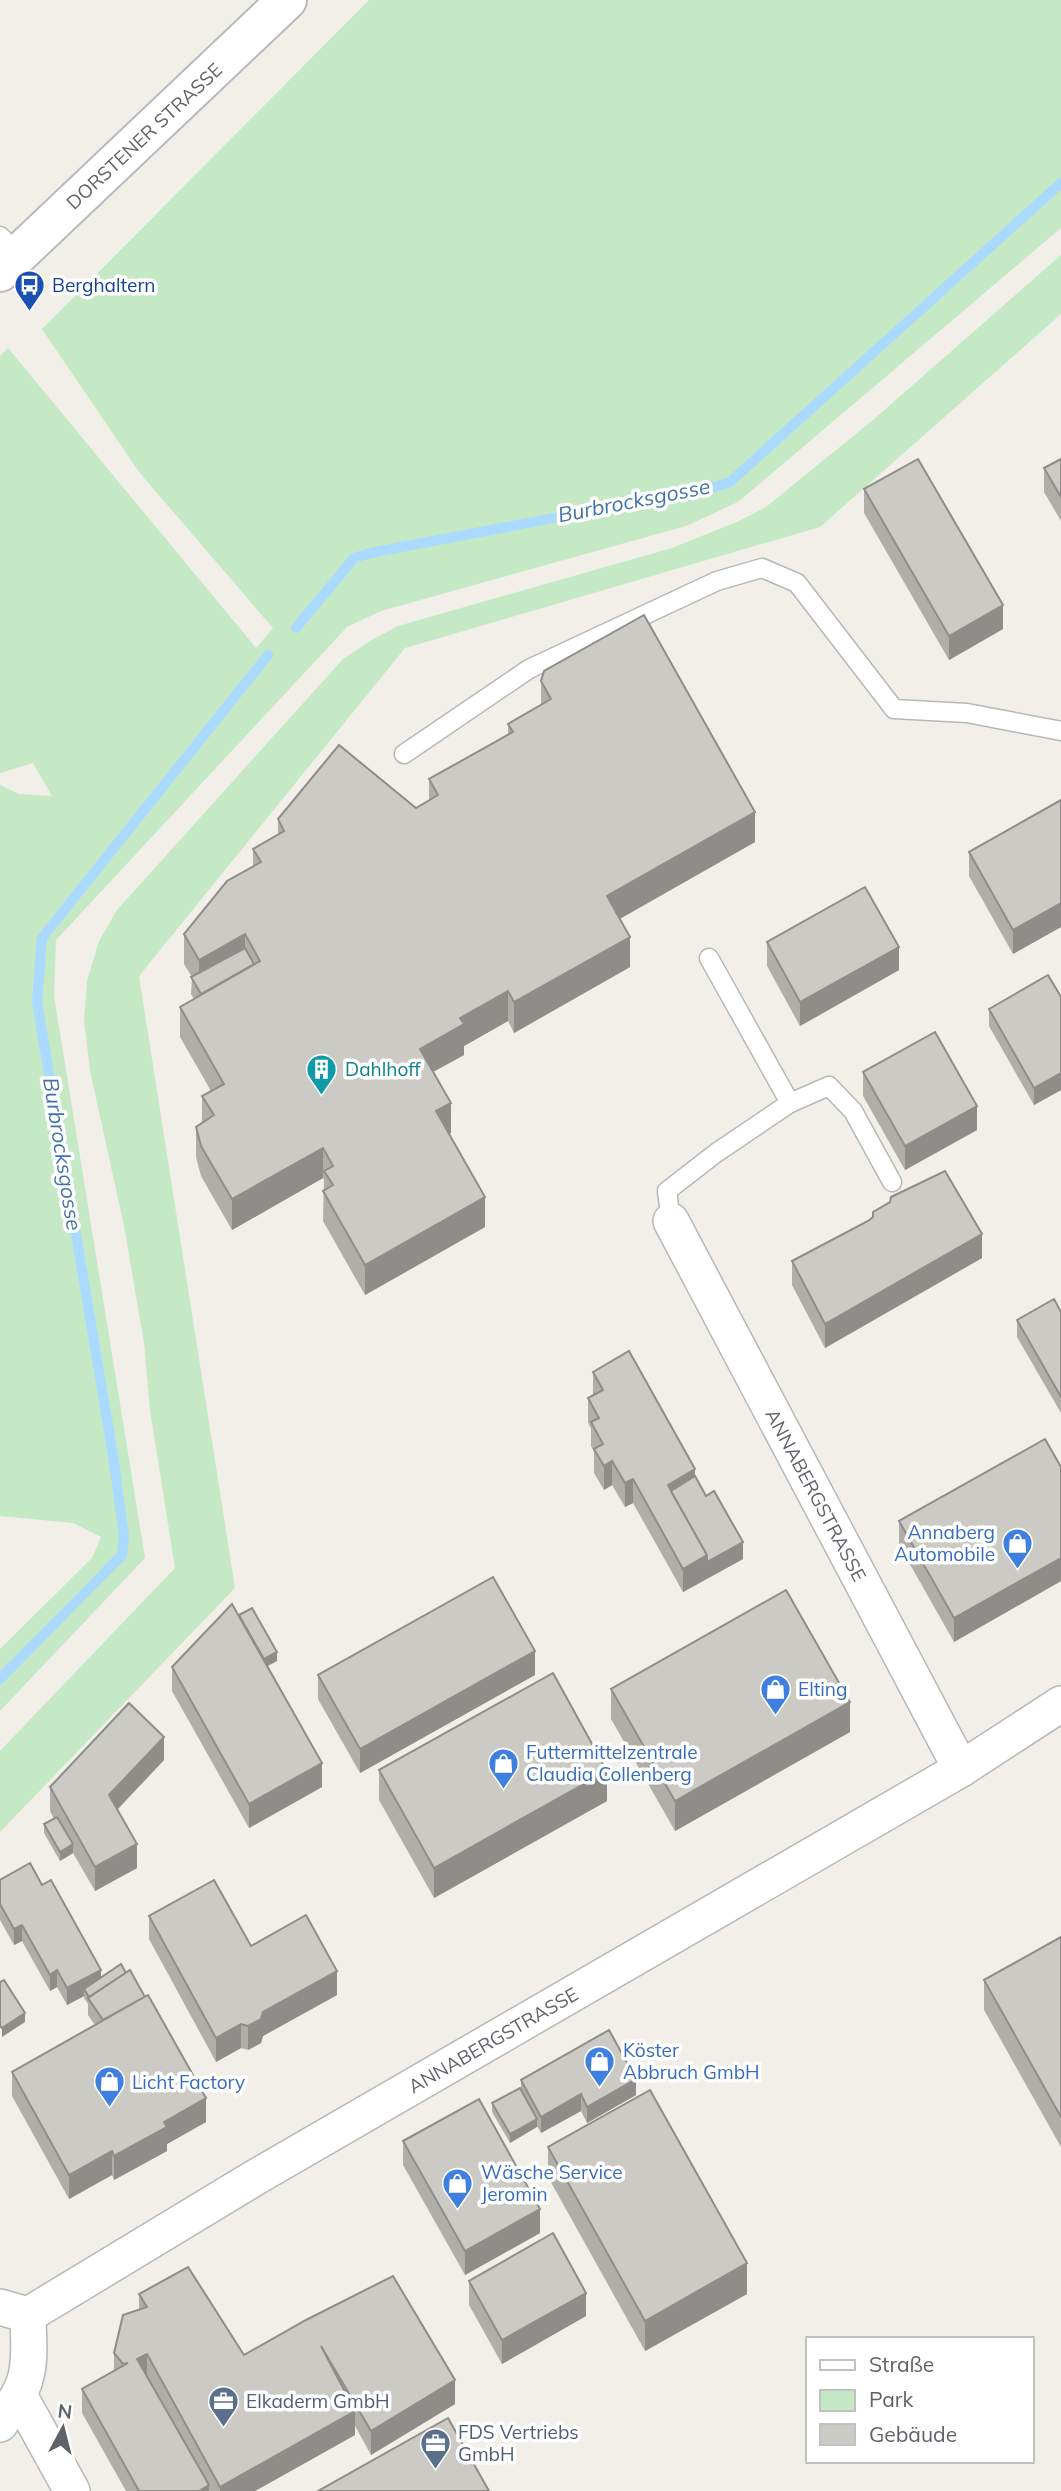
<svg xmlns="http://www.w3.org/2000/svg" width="1061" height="2491" viewBox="0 0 1061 2491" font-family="Mulish,sans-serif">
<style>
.green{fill:#c5e8c5}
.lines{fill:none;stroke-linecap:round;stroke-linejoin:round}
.stream{stroke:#aadaff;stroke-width:10}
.service-casing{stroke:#b5b8bc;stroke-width:21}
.minor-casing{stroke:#b5b8bc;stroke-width:38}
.secondary-casing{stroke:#b6babf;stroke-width:42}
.service{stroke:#fff;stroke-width:18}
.minor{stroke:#fff;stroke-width:35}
.secondary{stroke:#fff;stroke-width:38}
.wall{fill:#afaea9}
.shaded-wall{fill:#8f8d8a}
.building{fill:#cccac5;stroke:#8f8d8a;stroke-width:2}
.labels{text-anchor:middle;stroke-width:7;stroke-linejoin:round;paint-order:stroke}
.street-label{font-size:19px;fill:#5f6368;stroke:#fff}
.transit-label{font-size:19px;fill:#164399;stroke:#fff;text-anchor:start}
.culture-label{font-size:19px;fill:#0d838f;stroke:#fff;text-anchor:start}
.shop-label{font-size:19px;fill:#366cbe;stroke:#fff;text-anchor:start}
.service-label{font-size:19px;fill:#4e5e75;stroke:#fff;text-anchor:start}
.water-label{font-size:21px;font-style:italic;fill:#4174aa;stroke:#fff}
</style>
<rect width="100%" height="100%" fill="#f1efe8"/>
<g class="green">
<polygon points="369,0 1061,0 1061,228 738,502 686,526 381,611 347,627 56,940 54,996 145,1558 0,1711 0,1649 92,1558 101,1537 73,1523 0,1516 0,785 19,794 52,796 33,763 0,773 0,356 8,348 256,648 273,628 139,472 42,329"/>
<polygon points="1061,255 1061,314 820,527 405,648 139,976 235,1588 0,1832 0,1751 175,1568 150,1410 144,1343 124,1226 90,1071 84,1020 87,981 99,941 117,910 343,659 370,641 398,626 672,548 739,521 766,507 873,420"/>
</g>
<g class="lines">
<g class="stream">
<polyline points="296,628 354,558 370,553 712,488 730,482 1061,183"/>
<polyline points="0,1679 122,1555 124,1536 113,1455 37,1002 42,938 268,655"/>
</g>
<defs>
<g id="service">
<polyline points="0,236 19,254"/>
<polyline points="404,754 529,669 717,581 762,568 797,583 894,709 967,713 1061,731"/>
<polyline points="709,958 790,1103"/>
<polyline points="671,1221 667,1191 716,1153 790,1103 829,1086 853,1111 892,1182"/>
</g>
<g id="minor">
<polyline points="671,1221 961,1769"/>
<polyline points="0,2307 28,2315 256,2177 961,1769 1061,1704"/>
<polyline points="19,2395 72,2491"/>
<path d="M0 2424C10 2409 22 2393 26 2376 31 2356 28 2335 28 2315"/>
</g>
<polyline id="secondary" points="0,272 287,0"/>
</defs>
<use href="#service" class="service-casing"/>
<use href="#minor" class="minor-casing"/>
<use href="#secondary" class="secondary-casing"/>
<use href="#service" class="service"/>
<use href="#minor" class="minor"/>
<use href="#secondary" class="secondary"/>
</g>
<g class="wall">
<polygon points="1061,459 1061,521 1044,492 1044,468"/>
<polygon points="864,489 1003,629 949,660 864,513"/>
<polygon points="541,681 755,842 620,919 630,967 514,1033 508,1021 464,1046 464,1055 433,1072 451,1133 449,1134 485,1227 365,1295 323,1221 324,1180 323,1178 232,1230 201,1176 196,1157 196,1127 202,1123 202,1096 211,1091 180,1037 180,1007 194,999 191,994 192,977 184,964 184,934 253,866 253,849 278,835 278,819 416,808 429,800 429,779 508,734 508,724 541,705"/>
<polygon points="1061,800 1061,927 1013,954 969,876 969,852"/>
<polygon points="767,942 899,970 800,1026 767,966"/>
<polygon points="1061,997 1061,1090 1034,1105 989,1026 989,1009"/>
<polygon points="863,1072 977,1130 905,1170 863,1096"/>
<polygon points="982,1258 825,1348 792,1285 792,1261"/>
<polygon points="1061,1312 1061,1413 1017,1337 1017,1320"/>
<polygon points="593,1372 695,1476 743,1559 683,1592 633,1503 625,1507 612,1485 604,1490 594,1473 594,1452 591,1446 591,1429 588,1422 588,1398 593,1395"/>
<polygon points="1061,1467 1061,1581 954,1642 899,1545 899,1521"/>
<polygon points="239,1615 277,1661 268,1666 322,1787 249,1828 172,1691 172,1667"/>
<polygon points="318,1675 535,1675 360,1773 318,1699"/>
<polygon points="611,1689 850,1732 675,1831 611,1719"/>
<polygon points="164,1760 118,1809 137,1868 95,1891 73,1853 60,1861 44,1833 44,1824 54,1819 50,1811 50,1787"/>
<polygon points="379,1770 607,1801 434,1898 379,1800"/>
<polygon points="0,1880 42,1885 101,1978 206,2122 167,2144 167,2151 114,2180 112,2175 69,2199 12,2096 12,2072 95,2025 88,2015 88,2004 84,1998 84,1996 67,2005 57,1987 50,1991 22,1941 14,1945 0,1920"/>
<polygon points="149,1916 251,1946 337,1995 263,2036 261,2043 248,2050 241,2048 216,2062 149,1939"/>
<polygon points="1061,1937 1061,2147 984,2010 984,1980"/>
<polygon points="521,2080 636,2095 587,2123 581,2111 541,2133 537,2126 510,2143 492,2112 492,2103 521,2088"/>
<polygon points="403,2141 540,2233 465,2275 403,2165"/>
<polygon points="548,2147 747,2294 645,2351 548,2177"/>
<polygon points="469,2281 586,2316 502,2364 469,2305"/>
<polygon points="139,2294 244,2355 306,2320 455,2404 371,2455 355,2426 355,2435 255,2491 126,2491 82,2413 82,2389 114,2371 114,2353 139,2310"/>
</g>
<g class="shaded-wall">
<polygon points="1003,605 1003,629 949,660 949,636"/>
<polygon points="755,812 755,842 607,926 607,896"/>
<polygon points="1061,903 1061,927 1013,954 1013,930"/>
<polygon points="245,934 245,964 199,990 199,960"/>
<polygon points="630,937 630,967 514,1033 514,1002"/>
<polygon points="899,947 899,970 800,1026 800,1002"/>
<polygon points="508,991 508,1021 464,1046 464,1055 420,1079 420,1049 460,1018"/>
<polygon points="1061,1073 1061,1090 1034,1105 1034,1088"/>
<polygon points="451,1103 451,1133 436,1141 436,1111"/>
<polygon points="977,1106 977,1130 905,1170 905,1146"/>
<polygon points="323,1148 323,1178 232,1230 232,1199"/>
<polygon points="485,1197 485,1227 365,1295 365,1265"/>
<polygon points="982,1234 982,1258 825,1348 825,1324"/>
<polygon points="612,1461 612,1485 604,1490 604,1466"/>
<polygon points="695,1469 695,1493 675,1505 668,1485"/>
<polygon points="633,1479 633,1503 625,1507 625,1483"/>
<polygon points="743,1542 743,1559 683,1592 683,1569 707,1555"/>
<polygon points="1061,1558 1061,1581 954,1642 954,1618"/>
<polygon points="535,1651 535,1675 360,1773 360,1749"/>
<polygon points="277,1652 277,1661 257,1671 257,1663"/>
<polygon points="850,1702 850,1732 675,1831 675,1801"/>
<polygon points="164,1737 164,1760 109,1818 109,1795"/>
<polygon points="322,1763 322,1787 249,1828 249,1804"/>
<polygon points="607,1771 607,1801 434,1898 434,1868"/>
<polygon points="73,1844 73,1853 60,1861 60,1852"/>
<polygon points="137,1844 137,1868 95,1891 95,1867"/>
<polygon points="22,1925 22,1941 14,1945 14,1929"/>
<polygon points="57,1970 57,1987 50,1991 50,1975"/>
<polygon points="101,1970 101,1986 84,1989 84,1996 67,2005 67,1988"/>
<polygon points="337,1971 337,1995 263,2036 261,2043 248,2050 248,2026 263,2012"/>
<polygon points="25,2013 25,2022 2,2037 2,2028"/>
<polygon points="241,2024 241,2048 216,2062 216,2038"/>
<polygon points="636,2079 636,2095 587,2123 587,2107"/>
<polygon points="581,2094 581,2111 541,2133 541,2117"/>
<polygon points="206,2098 206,2122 167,2144 167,2151 114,2180 114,2156 164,2122"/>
<polygon points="537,2119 537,2127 510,2143 510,2134"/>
<polygon points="112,2151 112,2175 69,2199 69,2175"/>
<polygon points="540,2209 540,2233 465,2275 465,2251"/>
<polygon points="747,2263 747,2294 645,2351 645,2321"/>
<polygon points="586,2293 586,2316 502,2364 502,2340"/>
<polygon points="147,2354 147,2378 137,2359"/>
<polygon points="455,2380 455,2404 371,2455 371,2431"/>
<polygon points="355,2411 355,2435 255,2491 220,2491 220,2487"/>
<polygon points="209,2485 209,2491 199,2491"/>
</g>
<g class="building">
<polygon points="918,459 1003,605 949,636 864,489"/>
<polygon points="1061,459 1061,497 1044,468"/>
<polygon points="644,615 755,812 607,896 630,937 514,1002 508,991 460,1018 464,1024 420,1049 451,1103 436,1111 485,1197 365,1265 323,1191 333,1185 324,1171 333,1166 323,1148 232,1199 201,1146 196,1127 214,1115 202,1096 224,1084 180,1007 260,961 245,934 199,960 184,934 227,881 261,862 253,849 284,831 278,819 339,745 416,808 438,795 429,779 513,732 508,724 551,699 541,681 544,671"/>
<polygon points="1061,800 1061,903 1013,930 969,852"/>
<polygon points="865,887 899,947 800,1002 767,942"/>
<polygon points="245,948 254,964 201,994 191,977"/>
<polygon points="1048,975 1061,997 1061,1073 1034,1088 989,1009"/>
<polygon points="935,1032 977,1106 905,1146 863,1072"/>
<polygon points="945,1171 982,1234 825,1324 792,1261 868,1221 873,1217 873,1212 890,1202 891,1197"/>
<polygon points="1054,1299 1061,1312 1061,1397 1017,1320"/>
<polygon points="629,1351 695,1469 668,1485 707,1555 683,1569 633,1479 625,1483 612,1461 604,1466 594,1449 603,1444 591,1422 599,1418 588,1398 603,1390 593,1372"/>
<polygon points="1045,1439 1061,1467 1061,1558 954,1618 899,1521"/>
<polygon points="695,1476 706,1496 714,1491 743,1542 707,1562 707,1555 671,1491"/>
<polygon points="493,1577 535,1651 360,1749 318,1675"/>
<polygon points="786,1590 850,1702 675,1801 611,1689"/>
<polygon points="232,1604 322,1763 249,1804 172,1667"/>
<polygon points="252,1608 277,1652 264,1659 239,1615"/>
<polygon points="553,1673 607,1771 434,1868 379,1770"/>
<polygon points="129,1703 164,1737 109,1795 137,1844 95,1867 50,1787"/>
<polygon points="57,1817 73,1844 60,1852 44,1824"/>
<polygon points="30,1863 42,1885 51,1880 101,1970 67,1988 57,1970 50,1975 22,1925 14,1929 0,1904 0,1880"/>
<polygon points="214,1880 251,1946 306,1915 337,1971 263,2012 261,2019 248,2026 241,2024 216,2038 149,1916"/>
<polygon points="1061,1937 1061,2117 984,1980"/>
<polygon points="121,1964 126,1973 89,1997 84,1989"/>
<polygon points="130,1970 145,1997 103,2020 88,1998"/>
<polygon points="4,1980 25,2013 2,2028 0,2026 0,1982"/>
<polygon points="148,1995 206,2098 164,2122 167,2127 114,2156 112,2151 69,2175 12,2072"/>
<polygon points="609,2030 636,2079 587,2107 581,2094 541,2117 521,2080"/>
<polygon points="520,2088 537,2119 510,2134 492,2103"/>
<polygon points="650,2090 747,2263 645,2321 548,2147"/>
<polygon points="479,2099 540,2209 465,2251 403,2141"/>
<polygon points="553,2233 586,2293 502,2340 469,2281"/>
<polygon points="188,2267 244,2355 306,2320 393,2276 455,2380 371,2431 321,2346 355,2411 220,2487 147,2354 137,2359 209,2485 199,2491 139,2491 82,2389 128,2363 123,2364 114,2353 123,2315 147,2307 139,2294"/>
<polygon points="448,2418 489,2491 318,2491"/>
</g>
<defs>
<symbol id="bus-pin" viewBox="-11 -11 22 30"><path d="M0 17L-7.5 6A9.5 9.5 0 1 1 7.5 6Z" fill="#1a4fb4" stroke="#fff"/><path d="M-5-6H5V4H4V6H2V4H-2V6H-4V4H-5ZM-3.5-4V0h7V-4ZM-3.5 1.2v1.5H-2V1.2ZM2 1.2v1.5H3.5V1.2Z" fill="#fff"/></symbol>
<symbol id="building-pin" viewBox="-11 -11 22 30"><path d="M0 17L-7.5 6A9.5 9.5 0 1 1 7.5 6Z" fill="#0f9aa8" stroke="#fff"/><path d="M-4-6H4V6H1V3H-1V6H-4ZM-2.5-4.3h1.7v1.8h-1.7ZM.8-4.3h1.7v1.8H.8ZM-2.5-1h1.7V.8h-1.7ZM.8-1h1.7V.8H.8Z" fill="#fff"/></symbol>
<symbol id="shop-pin" viewBox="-11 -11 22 30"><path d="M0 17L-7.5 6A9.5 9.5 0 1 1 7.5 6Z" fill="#3f7fe0" stroke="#fff"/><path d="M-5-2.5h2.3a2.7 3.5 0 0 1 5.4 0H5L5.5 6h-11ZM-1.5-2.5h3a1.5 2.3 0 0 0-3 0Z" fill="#fff"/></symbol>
<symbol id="office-pin" viewBox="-11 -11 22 30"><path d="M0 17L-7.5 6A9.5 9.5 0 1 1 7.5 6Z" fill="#5c6f8a" stroke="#fff"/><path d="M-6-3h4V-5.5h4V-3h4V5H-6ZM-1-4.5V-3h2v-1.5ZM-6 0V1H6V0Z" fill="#fff"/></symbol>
</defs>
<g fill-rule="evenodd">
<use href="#bus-pin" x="12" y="268" width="35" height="47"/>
<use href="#building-pin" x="304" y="1052" width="35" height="47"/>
<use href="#shop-pin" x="1000" y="1526" width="35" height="47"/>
<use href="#shop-pin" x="758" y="1672" width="35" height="47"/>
<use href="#shop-pin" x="486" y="1746" width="35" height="47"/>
<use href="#shop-pin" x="582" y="2044" width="35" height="47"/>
<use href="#shop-pin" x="92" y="2064" width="35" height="47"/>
<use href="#shop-pin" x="440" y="2166" width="35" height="47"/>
<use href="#office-pin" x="206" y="2384" width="35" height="47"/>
<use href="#office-pin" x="418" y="2426" width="35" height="47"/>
</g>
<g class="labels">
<g class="street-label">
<text transform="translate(144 136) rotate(-43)" y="7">DORSTENER STRASSE</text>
<text transform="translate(816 1495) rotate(62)" y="7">ANNABERGSTRASSE</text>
<text transform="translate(493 2040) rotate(-30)" y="7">ANNABERGSTRASSE</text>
</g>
<g class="transit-label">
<text x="52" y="292">Berghaltern</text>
</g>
<g class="culture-label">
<text x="345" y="1076">Dahlhoff</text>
</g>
<g class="shop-label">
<text x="995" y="1539" text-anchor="end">Annaberg<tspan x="995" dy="22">Automobile</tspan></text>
<text x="798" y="1696">Elting</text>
<text x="526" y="1759">Futtermittelzentrale<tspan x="526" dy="22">Claudia Collenberg</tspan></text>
<text x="623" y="2057">Köster<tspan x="623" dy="22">Abbruch GmbH</tspan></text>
<text x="132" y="2089">Licht Factory</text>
<text x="481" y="2179">Wäsche Service<tspan x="481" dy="22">Jeromin</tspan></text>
</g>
<g class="service-label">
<text x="246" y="2408">Elkaderm GmbH</text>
<text x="458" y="2439">FDS Vertriebs<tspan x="458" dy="22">GmbH</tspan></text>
</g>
<g class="water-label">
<text transform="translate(634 501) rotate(-11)" y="7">Burbrocksgosse</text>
<text transform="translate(62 1154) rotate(81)" y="7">Burbrocksgosse</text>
</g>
</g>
<rect x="806" y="2337" width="228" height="126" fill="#ffffff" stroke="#bfc1c3" stroke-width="2"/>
<rect x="820" y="2360" width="35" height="10" fill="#ffffff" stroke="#bfc1c3" stroke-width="2"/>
<text x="869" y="2372" font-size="21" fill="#5f6368">Straße</text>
<rect x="820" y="2390" width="35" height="21" fill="#c5e8c5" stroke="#bfc1c3" stroke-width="2"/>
<text x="869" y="2407" font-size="21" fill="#5f6368">Park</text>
<rect x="820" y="2424" width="35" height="21" fill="#cccac5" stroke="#bfc1c3" stroke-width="2"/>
<text x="869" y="2442" font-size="21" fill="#5f6368">Gebäude</text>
<g transform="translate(63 2428) rotate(7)" stroke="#ffffff" stroke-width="5" paint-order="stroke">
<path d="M0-5L12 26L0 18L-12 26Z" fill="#5f6368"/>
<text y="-10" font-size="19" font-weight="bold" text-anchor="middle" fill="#5f6368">N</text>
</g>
</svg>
